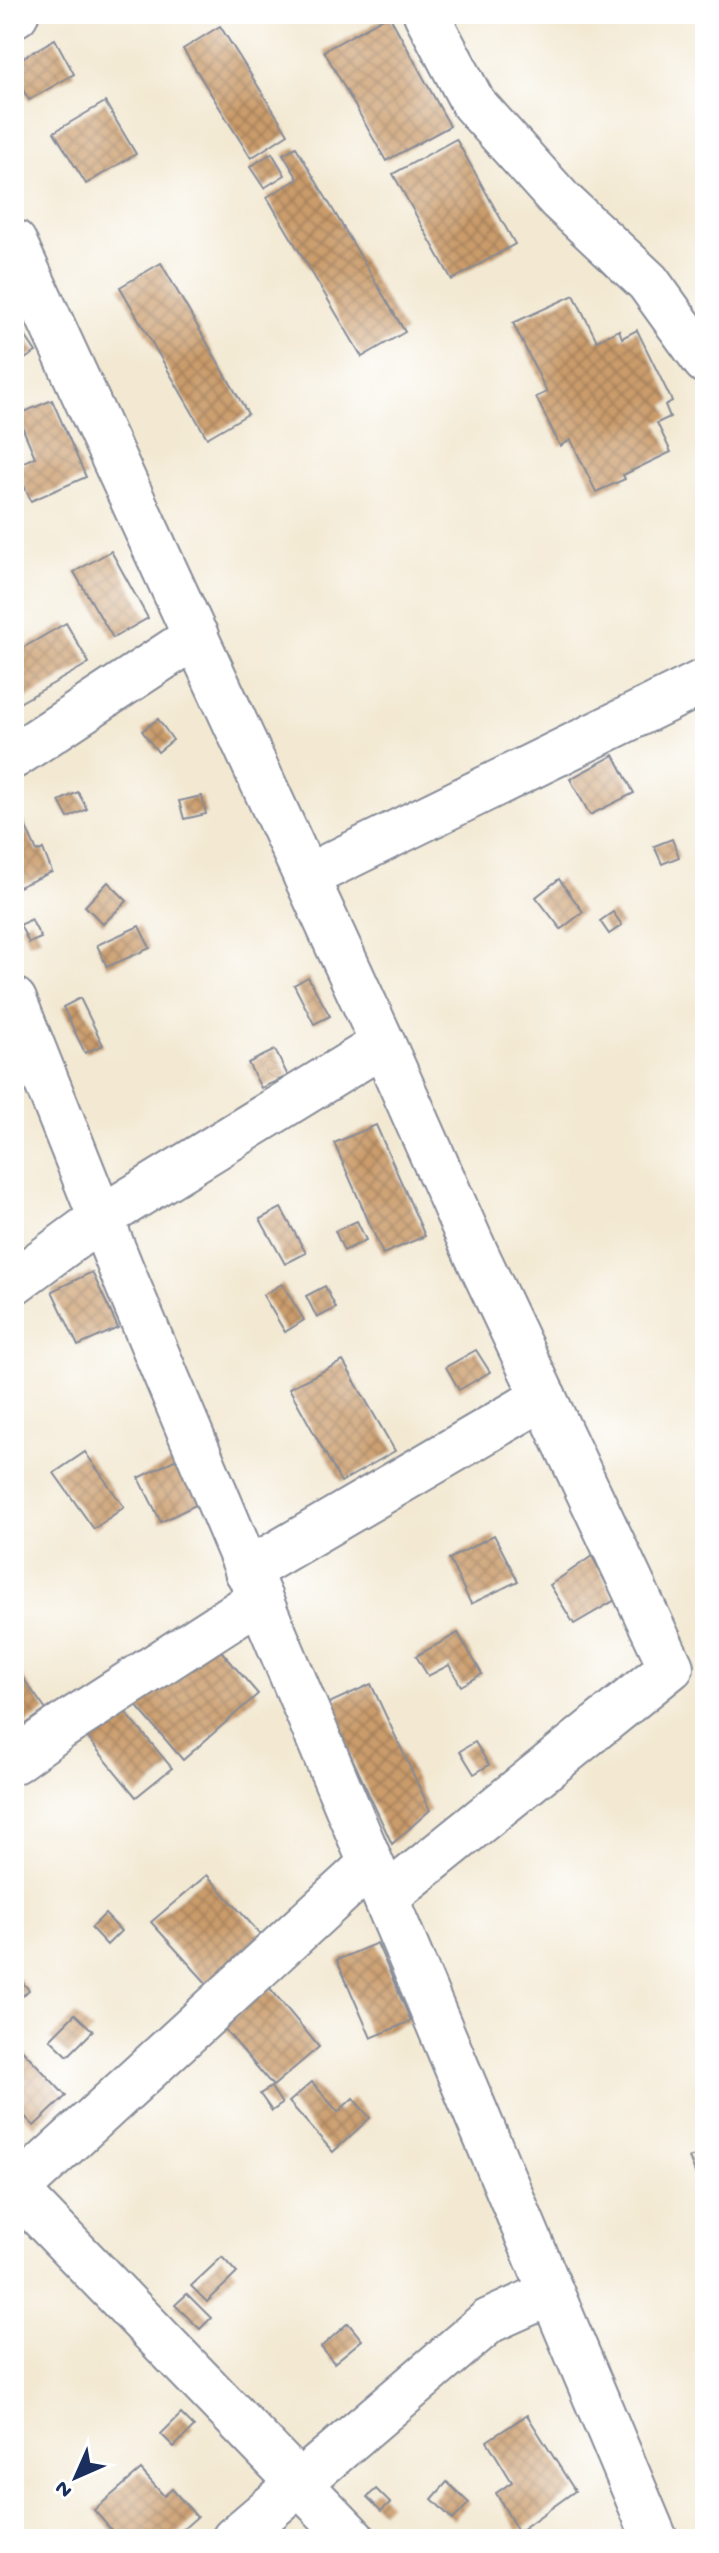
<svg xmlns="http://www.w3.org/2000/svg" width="719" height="2553" viewBox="0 0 719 2553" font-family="'Gochi Hand',sans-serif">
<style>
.building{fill:url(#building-cross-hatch)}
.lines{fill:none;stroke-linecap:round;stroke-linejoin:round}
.minor-casing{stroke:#878c98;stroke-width:48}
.minor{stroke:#fff;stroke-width:44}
</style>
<defs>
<pattern id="building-cross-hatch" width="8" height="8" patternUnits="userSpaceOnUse" patternTransform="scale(2)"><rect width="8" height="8" fill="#cb9c6b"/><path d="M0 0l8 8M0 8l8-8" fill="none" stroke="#a4805b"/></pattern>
</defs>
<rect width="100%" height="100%" fill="#fff"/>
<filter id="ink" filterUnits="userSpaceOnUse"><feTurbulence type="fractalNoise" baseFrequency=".0125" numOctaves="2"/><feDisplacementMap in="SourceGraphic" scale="16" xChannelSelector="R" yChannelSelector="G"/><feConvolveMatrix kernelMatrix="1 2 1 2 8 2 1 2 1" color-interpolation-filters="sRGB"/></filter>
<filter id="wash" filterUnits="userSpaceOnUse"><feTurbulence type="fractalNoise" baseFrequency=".006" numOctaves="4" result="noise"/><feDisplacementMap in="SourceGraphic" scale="32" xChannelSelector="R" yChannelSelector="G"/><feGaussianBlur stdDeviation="1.8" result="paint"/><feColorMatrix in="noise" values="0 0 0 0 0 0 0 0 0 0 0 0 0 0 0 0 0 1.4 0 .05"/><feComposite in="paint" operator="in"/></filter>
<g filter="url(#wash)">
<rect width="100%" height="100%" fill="#f3e9d3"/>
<g id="blocks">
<g class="building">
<polygon points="389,15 450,126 386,161 324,51"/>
<polygon points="220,26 288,134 251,158 183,49"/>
<polygon points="55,39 74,74 29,100 14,75 14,63"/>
<polygon points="105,102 136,154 86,184 54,132"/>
<polygon points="456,139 515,244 452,280 393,174"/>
<polygon points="296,147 405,332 362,357 267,197 298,179 283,154"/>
<polygon points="272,153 285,175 264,188 250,167"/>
<polygon points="161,263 248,414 207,438 120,287"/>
<polygon points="574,295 597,341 619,330 622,338 637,330 672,401 665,405 670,417 657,423 671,452 623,475 625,479 596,492 571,440 560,446 536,397 547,392 513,323"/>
<polygon points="26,337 36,352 18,363 14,355 14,344"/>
<polygon points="52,400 86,477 31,501 15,466 35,457 17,415"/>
<polygon points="111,551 148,618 113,638 74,572"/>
<polygon points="66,623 89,663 14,706 14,653"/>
<polygon points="158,719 173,740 158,752 142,731"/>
<polygon points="614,755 634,793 590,815 570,779"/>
<polygon points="78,792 87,809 68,818 59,801"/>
<polygon points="202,796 206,814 184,819 179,801"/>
<polygon points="17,807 37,852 43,849 52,872 14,889 14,808"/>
<polygon points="672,839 679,857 662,864 654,846"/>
<polygon points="559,879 583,912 561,929 536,897"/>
<polygon points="108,882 127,901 103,924 85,906"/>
<polygon points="613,912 622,925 609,934 600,921"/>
<polygon points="31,919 41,938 29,943 20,925"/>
<polygon points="139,926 150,948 107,967 97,945"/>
<polygon points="308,977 330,1016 314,1024 294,985"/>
<polygon points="80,998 103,1045 85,1053 63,1007"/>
<polygon points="275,1050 288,1076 261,1088 248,1063"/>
<polygon points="376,1125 425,1236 383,1254 334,1143"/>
<polygon points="281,1208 306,1253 285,1264 260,1219"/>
<polygon points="357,1221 366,1240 344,1251 335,1231"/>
<polygon points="92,1272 118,1328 78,1346 52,1291"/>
<polygon points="282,1284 304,1320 285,1332 263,1295"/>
<polygon points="325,1286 336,1308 317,1318 306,1296"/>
<polygon points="476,1350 490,1372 459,1390 446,1367"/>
<polygon points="343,1361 395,1451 341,1482 289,1388"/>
<polygon points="192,1451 214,1496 161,1522 139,1478"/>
<polygon points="85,1452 124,1507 94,1529 54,1473"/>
<polygon points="494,1535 518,1581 471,1604 449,1559"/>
<polygon points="592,1556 615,1600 574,1624 550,1585"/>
<polygon points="458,1633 482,1674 461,1686 449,1665 428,1676 416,1656"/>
<polygon points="210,1638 258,1694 183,1760 134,1703"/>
<polygon points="14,1665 46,1710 15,1732 14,1730"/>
<polygon points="371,1684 430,1810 392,1844 327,1704"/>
<polygon points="121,1707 172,1768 136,1797 86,1736"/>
<polygon points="475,1742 489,1765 474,1774 460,1751"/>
<polygon points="207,1875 263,1937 208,1985 151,1922"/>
<polygon points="105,1914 121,1931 107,1945 91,1928"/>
<polygon points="377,1943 411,2021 371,2038 337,1960"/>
<polygon points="14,1973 29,1990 15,2003 14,2001"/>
<polygon points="269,1987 319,2047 273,2086 222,2026"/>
<polygon points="75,2014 93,2031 68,2056 50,2039"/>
<polygon points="14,2041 66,2096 34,2126 14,2105"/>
<polygon points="312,2082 338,2112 353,2098 370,2118 333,2152 289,2102"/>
<polygon points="271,2087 282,2104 272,2111 260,2094"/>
<polygon points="705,2152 705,2197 689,2158"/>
<polygon points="222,2257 237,2273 207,2302 191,2286"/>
<polygon points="187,2294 211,2318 200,2329 175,2305"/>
<polygon points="348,2323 362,2340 334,2363 321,2347"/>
<polygon points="181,2414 194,2427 174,2447 161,2434"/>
<polygon points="527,2415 575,2491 518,2532 496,2493 512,2482 487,2441"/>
<polygon points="141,2470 164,2496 172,2489 197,2517 172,2539 119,2539 94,2510"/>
<polygon points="447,2482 469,2503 453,2520 432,2499"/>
<polygon points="376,2489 390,2503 381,2511 367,2497"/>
</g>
</g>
</g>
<g filter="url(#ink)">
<use href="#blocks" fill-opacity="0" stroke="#878c98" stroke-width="2"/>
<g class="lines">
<defs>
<g id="minor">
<polyline points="426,14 473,103 560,200 648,282 705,361"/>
<polyline points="14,15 16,14"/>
<polyline points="14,242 383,1044 472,1245 671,1667 386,1897"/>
<polyline points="14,756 196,636"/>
<polyline points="306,877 705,681"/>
<polyline points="14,1000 122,1271 655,2539"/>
<polyline points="14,1282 101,1218 383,1044"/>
<polyline points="247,1571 544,1397"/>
<polyline points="14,1761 60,1728 260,1599"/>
<polyline points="14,2188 353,2539"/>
<polyline points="14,2192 371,1864"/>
<polyline points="234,2539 489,2321 551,2293"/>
</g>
</defs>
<use href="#minor" class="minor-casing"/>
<use href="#minor" class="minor"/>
</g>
</g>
<rect width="719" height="2553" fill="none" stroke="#fff" stroke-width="48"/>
<g transform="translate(76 2477) rotate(225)" stroke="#ffffff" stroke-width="6" paint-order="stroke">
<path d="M0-6L14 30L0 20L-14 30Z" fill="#1b2f5e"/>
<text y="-12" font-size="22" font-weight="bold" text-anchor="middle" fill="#1b2f5e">N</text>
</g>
</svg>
